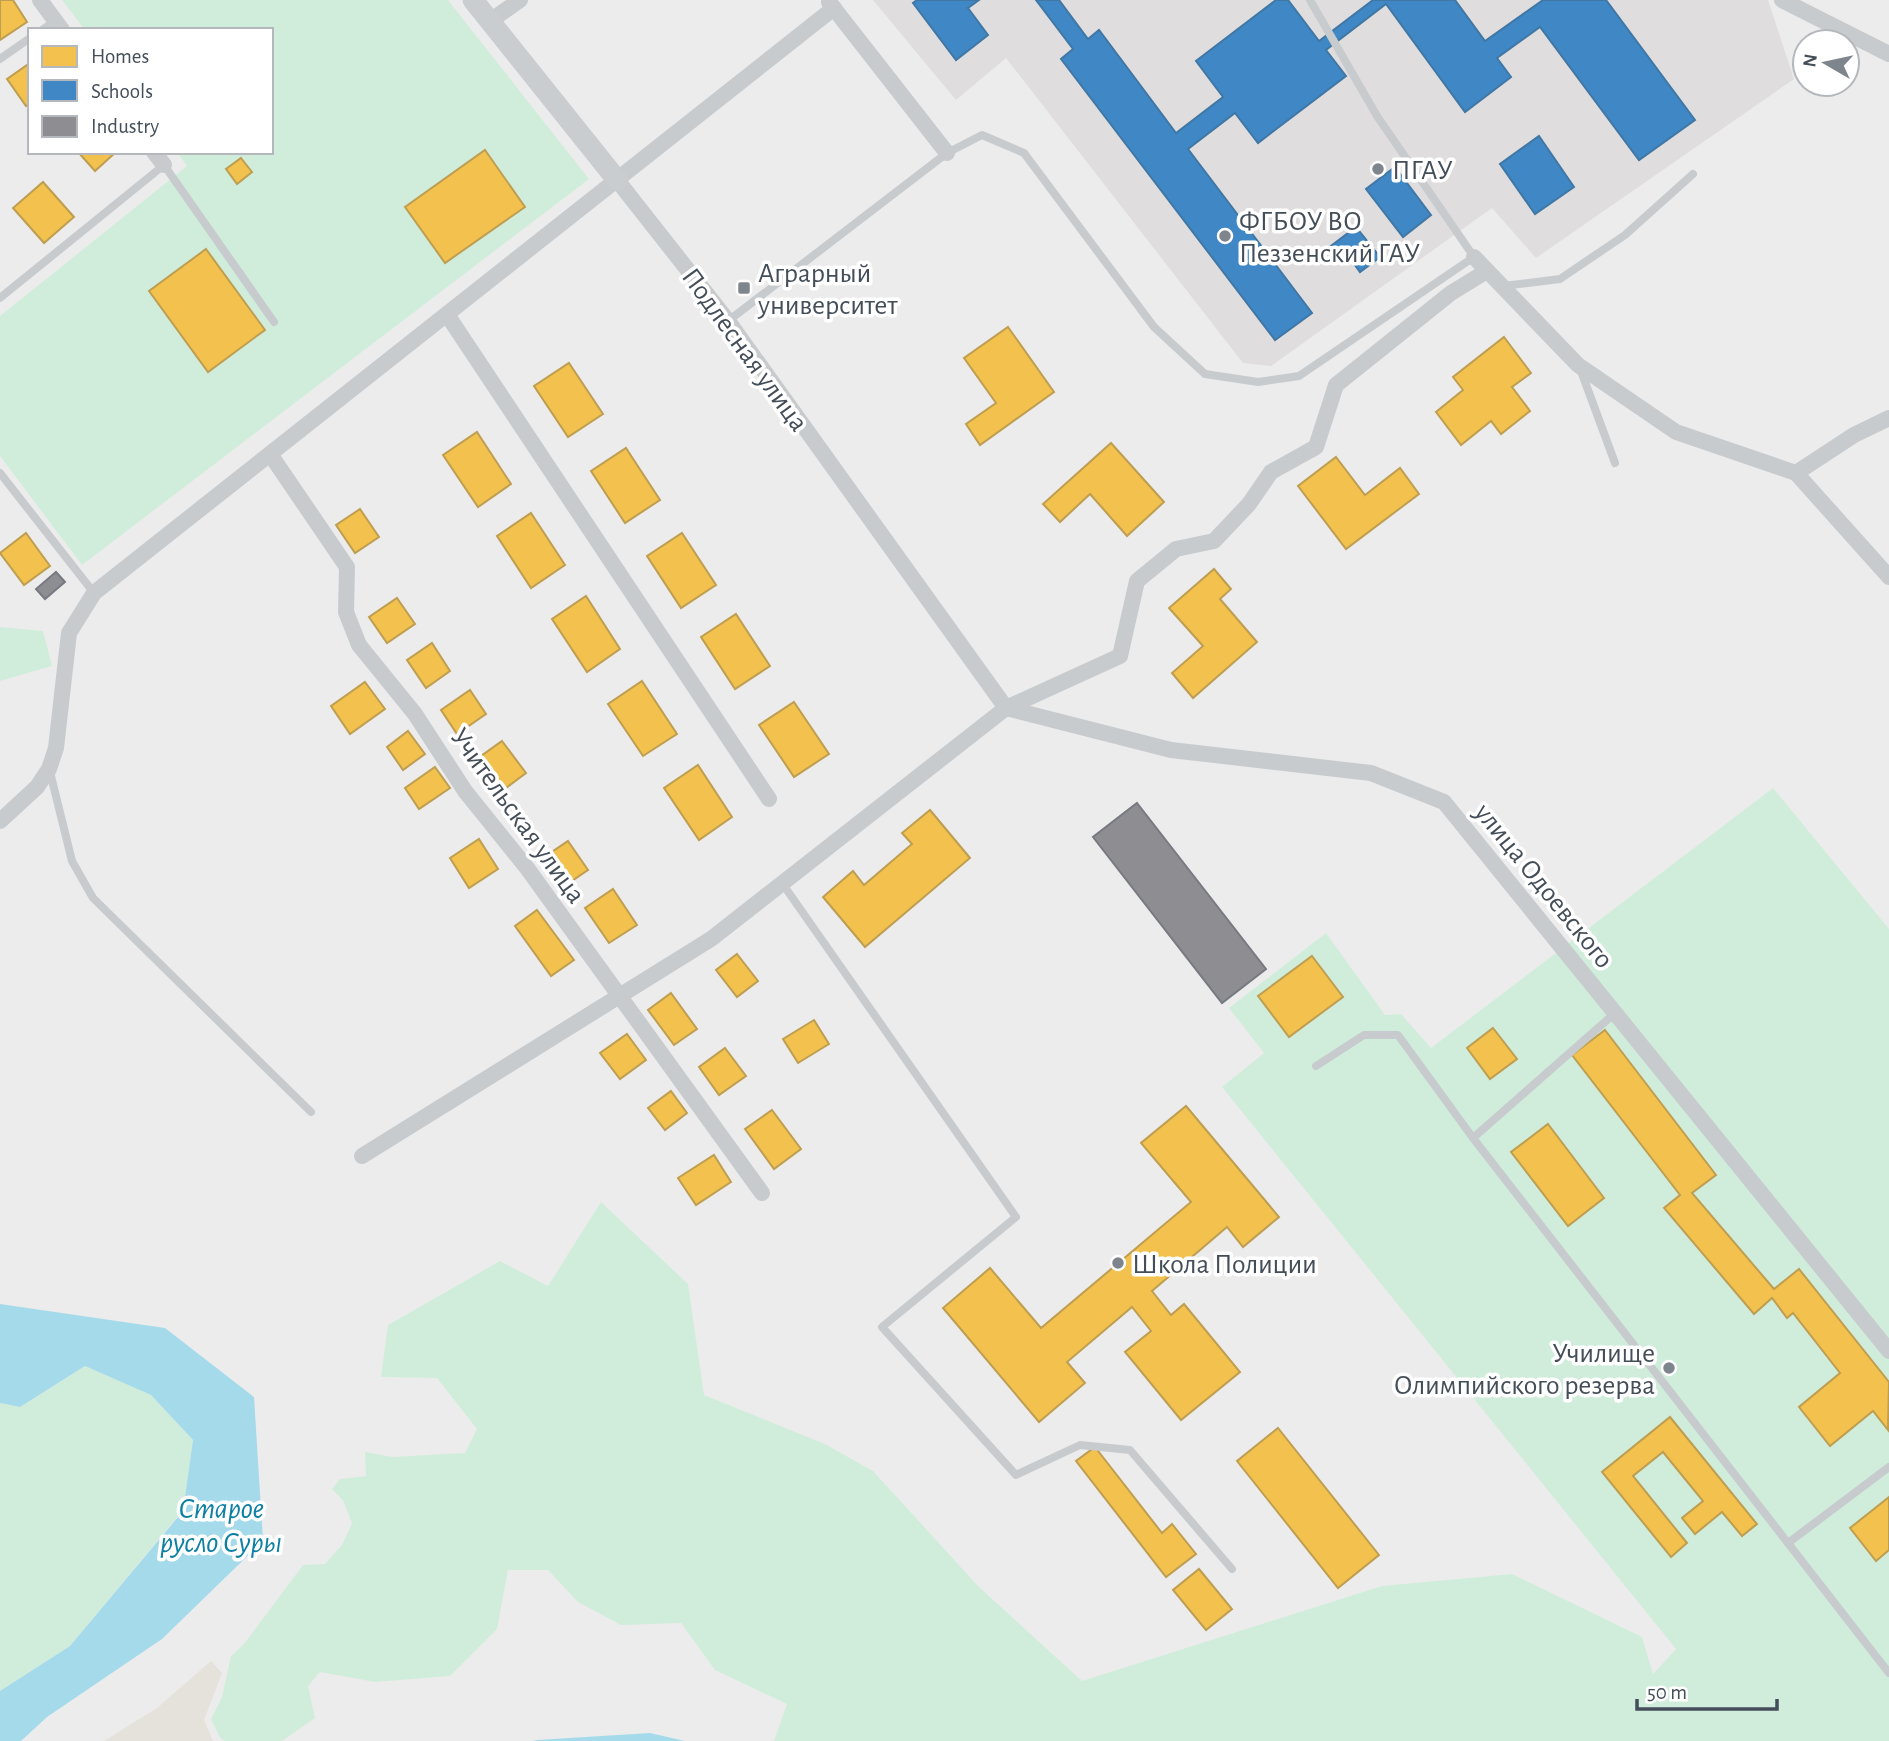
<svg xmlns="http://www.w3.org/2000/svg" width="1889" height="1741" viewBox="0 0 1889 1741" font-family="'Alegreya Sans',sans-serif">
<style>
.education{fill:#dfddde}
.green{fill:#d0eddc}
.sand{fill:#e5e2db}
.water{fill:#a5daeb}
.homes{fill:#f2c14e;stroke:#be9e51;stroke-width:2}
.schools{fill:#3f88c5;stroke:#4077a5;stroke-width:2}
.industry{fill:#8d8d92;stroke:#777a81;stroke-width:2}
.lines{fill:none;stroke-linecap:round;stroke-linejoin:round}
.lane{stroke:#c8cbcd;stroke-width:8}
.street{stroke:#c8cbcd;stroke-width:16}
.secondary{stroke:#c9cdd0;stroke-width:21}
.poi-dot{fill:#7f858c;stroke:#fff;stroke-width:2.5}
.labels{text-anchor:middle;stroke-width:7;stroke-linejoin:round;paint-order:stroke}
.poi-label{font-size:28px;fill:#444e59;stroke:#fff;text-anchor:start}
.street-label{font-size:28px;fill:#444e59;stroke:#fff}
.water-label{font-size:30px;font-style:italic;fill:#0d80a3;stroke:#fff}
</style>
<rect width="100%" height="100%" fill="#edecec"/>
<polygon class="education" points="873,0 1768,0 1794,79 1536,258 1492,208 1271,366 1243,363 1006,58 956,100"/>
<g class="green">
<polygon points="62,0 448,0 589,179 82,565 0,456 0,316 187,166 177,152 271,152 271,30 85,30"/>
<polygon points="0,627 43,631 52,666 0,681"/>
<polygon points="1773,788 1889,929 1889,1741 774,1741 787,1704 715,1670 681,1623 621,1625 578,1602 548,1570 508,1570 497,1629 450,1676 375,1682 320,1672 308,1686 315,1718 282,1741 225,1741 220,1738 211,1719 222,1697 231,1656 244,1644 303,1565 325,1564 342,1545 352,1523 343,1500 332,1489 340,1479 366,1476 365,1452 392,1457 465,1453 477,1429 437,1378 381,1377 388,1325 500,1261 548,1286 601,1202 688,1284 704,1395 825,1444 873,1471 979,1587 1082,1681 1382,1586 1512,1574 1642,1637 1653,1674 1676,1649 1222,1087 1264,1053 1229,1008 1326,933 1385,1015 1401,1014 1431,1048"/>
<polygon points="85,1366 151,1395 193,1440 183,1510 70,1646 0,1691 0,1403 20,1407"/>
</g>
<polygon class="sand" points="211,1661 222,1673 204,1720 213,1741 104,1741 157,1708"/>
<g class="water">
<polygon points="0,1304 165,1328 254,1397 263,1541 162,1639 47,1717 21,1741 0,1741 0,1691 70,1646 183,1511 193,1440 151,1395 85,1366 20,1407 0,1403"/>
<polygon points="650,1733 685,1741 533,1741 537,1740"/>
</g>
<g class="homes">
<polygon points="0,0 13,0 27,22 0,40"/>
<polygon points="30,63 30,103 26,106 7,79"/>
<polygon points="485,150 525,207 445,263 405,207"/>
<polygon points="78,152 116,152 95,171"/>
<polygon points="241,158 252,172 237,184 226,169"/>
<polygon points="43,182 74,217 44,243 13,208"/>
<polygon points="206,249 265,330 208,372 149,291"/>
<polygon points="1008,327 1054,392 980,445 966,424 996,403 964,358"/>
<polygon points="1504,337 1531,373 1512,387 1530,411 1501,434 1491,421 1461,445 1436,412 1463,390 1453,377"/>
<polygon points="569,363 603,414 568,437 534,386"/>
<polygon points="477,432 511,484 478,507 443,455"/>
<polygon points="1111,443 1164,502 1127,536 1090,494 1060,522 1043,504"/>
<polygon points="626,448 660,500 625,523 591,471"/>
<polygon points="1336,457 1365,495 1400,468 1419,494 1346,549 1298,486"/>
<polygon points="360,509 379,537 355,553 336,525"/>
<polygon points="531,513 565,565 531,588 497,536"/>
<polygon points="26,533 50,566 24,585 0,553"/>
<polygon points="682,533 716,585 681,608 647,556"/>
<polygon points="1214,569 1231,589 1220,599 1257,642 1193,698 1172,673 1203,646 1169,608"/>
<polygon points="586,596 620,649 587,672 552,619"/>
<polygon points="397,598 415,624 387,643 369,617"/>
<polygon points="736,614 770,666 735,689 701,637"/>
<polygon points="432,643 450,671 426,688 407,660"/>
<polygon points="642,681 677,734 643,756 608,704"/>
<polygon points="365,682 385,709 350,734 331,706"/>
<polygon points="470,690 486,714 457,734 441,710"/>
<polygon points="794,702 829,754 794,777 759,725"/>
<polygon points="408,731 425,754 403,770 387,747"/>
<polygon points="502,741 526,773 498,794 474,761"/>
<polygon points="698,765 732,817 699,840 664,788"/>
<polygon points="435,767 450,788 419,809 405,788"/>
<polygon points="930,810 970,858 865,947 823,897 853,871 864,885 912,844 902,833"/>
<polygon points="479,839 498,869 469,888 450,858"/>
<polygon points="568,841 588,870 560,889 540,860"/>
<polygon points="613,889 637,925 609,943 585,908"/>
<polygon points="537,910 574,960 551,976 515,926"/>
<polygon points="737,954 758,981 737,997 716,970"/>
<polygon points="1312,956 1343,997 1289,1037 1258,996"/>
<polygon points="671,993 697,1029 674,1045 648,1010"/>
<polygon points="814,1020 829,1044 798,1063 783,1039"/>
<polygon points="1493,1028 1517,1059 1490,1079 1467,1048"/>
<polygon points="1605,1030 1716,1175 1692,1193 1774,1289 1799,1269 1889,1382 1888,1430 1873,1411 1830,1446 1799,1407 1840,1373 1793,1313 1787,1318 1772,1298 1754,1314 1664,1208 1680,1195 1572,1055"/>
<polygon points="627,1034 646,1060 620,1079 600,1053"/>
<polygon points="725,1048 746,1076 719,1095 699,1067"/>
<polygon points="671,1091 687,1113 665,1130 648,1108"/>
<polygon points="1186,1106 1279,1217 1243,1247 1227,1227 1152,1291 1171,1315 1184,1304 1240,1372 1181,1420 1125,1352 1151,1331 1132,1307 1067,1362 1085,1383 1039,1422 943,1308 990,1268 1041,1328 1191,1202 1141,1143"/>
<polygon points="772,1110 801,1149 774,1169 745,1129"/>
<polygon points="1548,1124 1604,1198 1568,1226 1511,1152"/>
<polygon points="714,1155 731,1182 696,1205 678,1178"/>
<polygon points="1670,1417 1757,1524 1742,1536 1722,1512 1695,1534 1682,1518 1703,1501 1663,1452 1633,1476 1687,1543 1671,1557 1602,1472"/>
<polygon points="1278,1428 1379,1555 1338,1588 1237,1461"/>
<polygon points="1095,1447 1162,1533 1172,1524 1196,1554 1166,1577 1076,1461"/>
<polygon points="1889,1497 1889,1550 1876,1561 1850,1528"/>
<polygon points="1199,1569 1232,1609 1206,1630 1173,1590"/>
</g>
<g class="schools">
<polygon points="917,0 979,0 968,8 988,35 956,60 913,3"/>
<polygon points="1036,0 1059,0 1088,39 1099,30 1176,133 1223,97 1196,61 1276,0 1288,0 1319,41 1373,0 1455,0 1485,41 1543,0 1606,0 1695,120 1639,160 1540,27 1497,58 1511,77 1465,112 1386,4 1326,50 1346,76 1258,143 1235,113 1188,149 1312,313 1275,340 1061,59 1073,49"/>
<polygon points="1539,136 1574,187 1535,214 1500,164"/>
<polygon points="1395,167 1431,215 1403,237 1366,189"/>
<polygon points="1356,227 1380,257 1360,272 1349,257 1343,262 1331,246"/>
</g>
<g class="industry">
<polygon points="56,572 65,582 45,599 36,589"/>
<polygon points="1137,803 1266,969 1222,1003 1093,837"/>
</g>
<g class="lines">
<g class="lane">
<polyline points="42,30 55,21"/>
<polyline points="0,59 30,38"/>
<polyline points="1503,286 1560,279 1625,235 1693,174"/>
<polyline points="0,298 164,165 274,322"/>
<polyline points="728,321 947,153 982,135 1024,153 1154,327 1205,374 1258,382 1299,376 1474,257 1377,116 1310,0"/>
<polyline points="1581,371 1615,463"/>
<polyline points="0,473 94,593"/>
<polyline points="50,772 72,861 93,898 311,1112"/>
<polyline points="782,883 1016,1217 882,1327 1016,1475 1080,1445 1130,1450 1232,1569"/>
<polyline points="1615,1013 1473,1138 1889,1673"/>
<polyline points="1316,1066 1364,1035 1398,1035 1473,1138"/>
<polyline points="1788,1543 1889,1467"/>
</g>
<g class="street">
<polyline points="40,0 62,30"/>
<polyline points="1782,0 1889,54"/>
<polyline points="829,2 947,153"/>
<polyline points="490,21 520,0"/>
<polyline points="154,152 164,165"/>
<polyline points="617,180 728,321 1006,708"/>
<polyline points="1474,257 1578,365 1676,432 1796,473 1889,577"/>
<polyline points="448,316 769,799"/>
<polyline points="270,454 347,567 346,612 359,645 415,714 465,791 527,868 762,1193"/>
<polyline points="1796,473 1854,435 1889,418"/>
<polyline points="1006,708 1171,750 1371,773 1444,802 1889,1351"/>
<polyline points="0,821 37,787 49,769 56,748 69,633 94,593 834,8"/>
<polyline points="362,1156 711,939 1006,708 1120,656 1137,581 1176,549 1214,541 1249,504 1271,472 1316,447 1336,385 1451,293 1487,271"/>
</g>
<polyline class="secondary" points="473,0 617,180"/>
</g>
<g class="poi-dot">
<circle cx="1378" cy="169" r="7"/>
<circle cx="1225" cy="236" r="7"/>
<rect x="737" y="281" width="14" height="14" rx="3.5"/>
<circle cx="1118" cy="1263" r="7"/>
<circle cx="1669" cy="1368" r="7"/>
</g>
<g class="labels">
<g class="poi-label">
<text x="1392" y="179">ПГАУ</text>
<text x="1239" y="230">ФГБОУ ВО<tspan x="1239" dy="32">Пеззенский ГАУ</tspan></text>
<text x="758" y="282">Аграрный<tspan x="758" dy="32">университет</tspan></text>
<text x="1132" y="1273">Школа Полиции</text>
<text x="1655" y="1362" text-anchor="end">Училище<tspan x="1655" dy="32">Олимпийского резерва</tspan></text>
</g>
<g class="street-label">
<text transform="translate(746 349) rotate(54)" y="10">Подлесная улица</text>
<text transform="translate(519 815) rotate(54)" y="10">Учительская улица</text>
<text transform="translate(1545 885) rotate(51)" y="10">улица Одоевского</text>
</g>
<g class="water-label">
<text x="221" y="1518">Старое<tspan x="221" dy="34">русло Суры</tspan></text>
</g>
</g>
<rect x="28" y="28" width="245" height="126" fill="#ffffff" stroke="#b4b8bd" stroke-width="2"/>
<rect x="42" y="46" width="35" height="21" fill="#f2c14e" stroke="#b4b8bd" stroke-width="2"/>
<text x="91" y="63" font-size="21" fill="#444e59">Homes</text>
<rect x="42" y="80" width="35" height="21" fill="#3f88c5" stroke="#b4b8bd" stroke-width="2"/>
<text x="91" y="98" font-size="21" fill="#444e59">Schools</text>
<rect x="42" y="116" width="35" height="21" fill="#8d8d92" stroke="#b4b8bd" stroke-width="2"/>
<text x="91" y="133" font-size="21" fill="#444e59">Industry</text>
<g transform="translate(1826 63) rotate(279)"><circle r="33" fill="#ffffff" stroke="#b4b8bd" stroke-width="2"/>
<path d="M0-5L12 26L0 18L-12 26Z" fill="#7f858c"/>
<text y="-10" font-size="19" font-weight="bold" text-anchor="middle" fill="#444e59">N</text>
</g>
<path d="M1637 1699v10h140v-10" fill="none" stroke="#444e59" stroke-width="3.5"/>
<text x="1647" y="1699" font-size="21" fill="#444e59" stroke="#ffffff" stroke-width="5" paint-order="stroke">50 m</text>
</svg>
